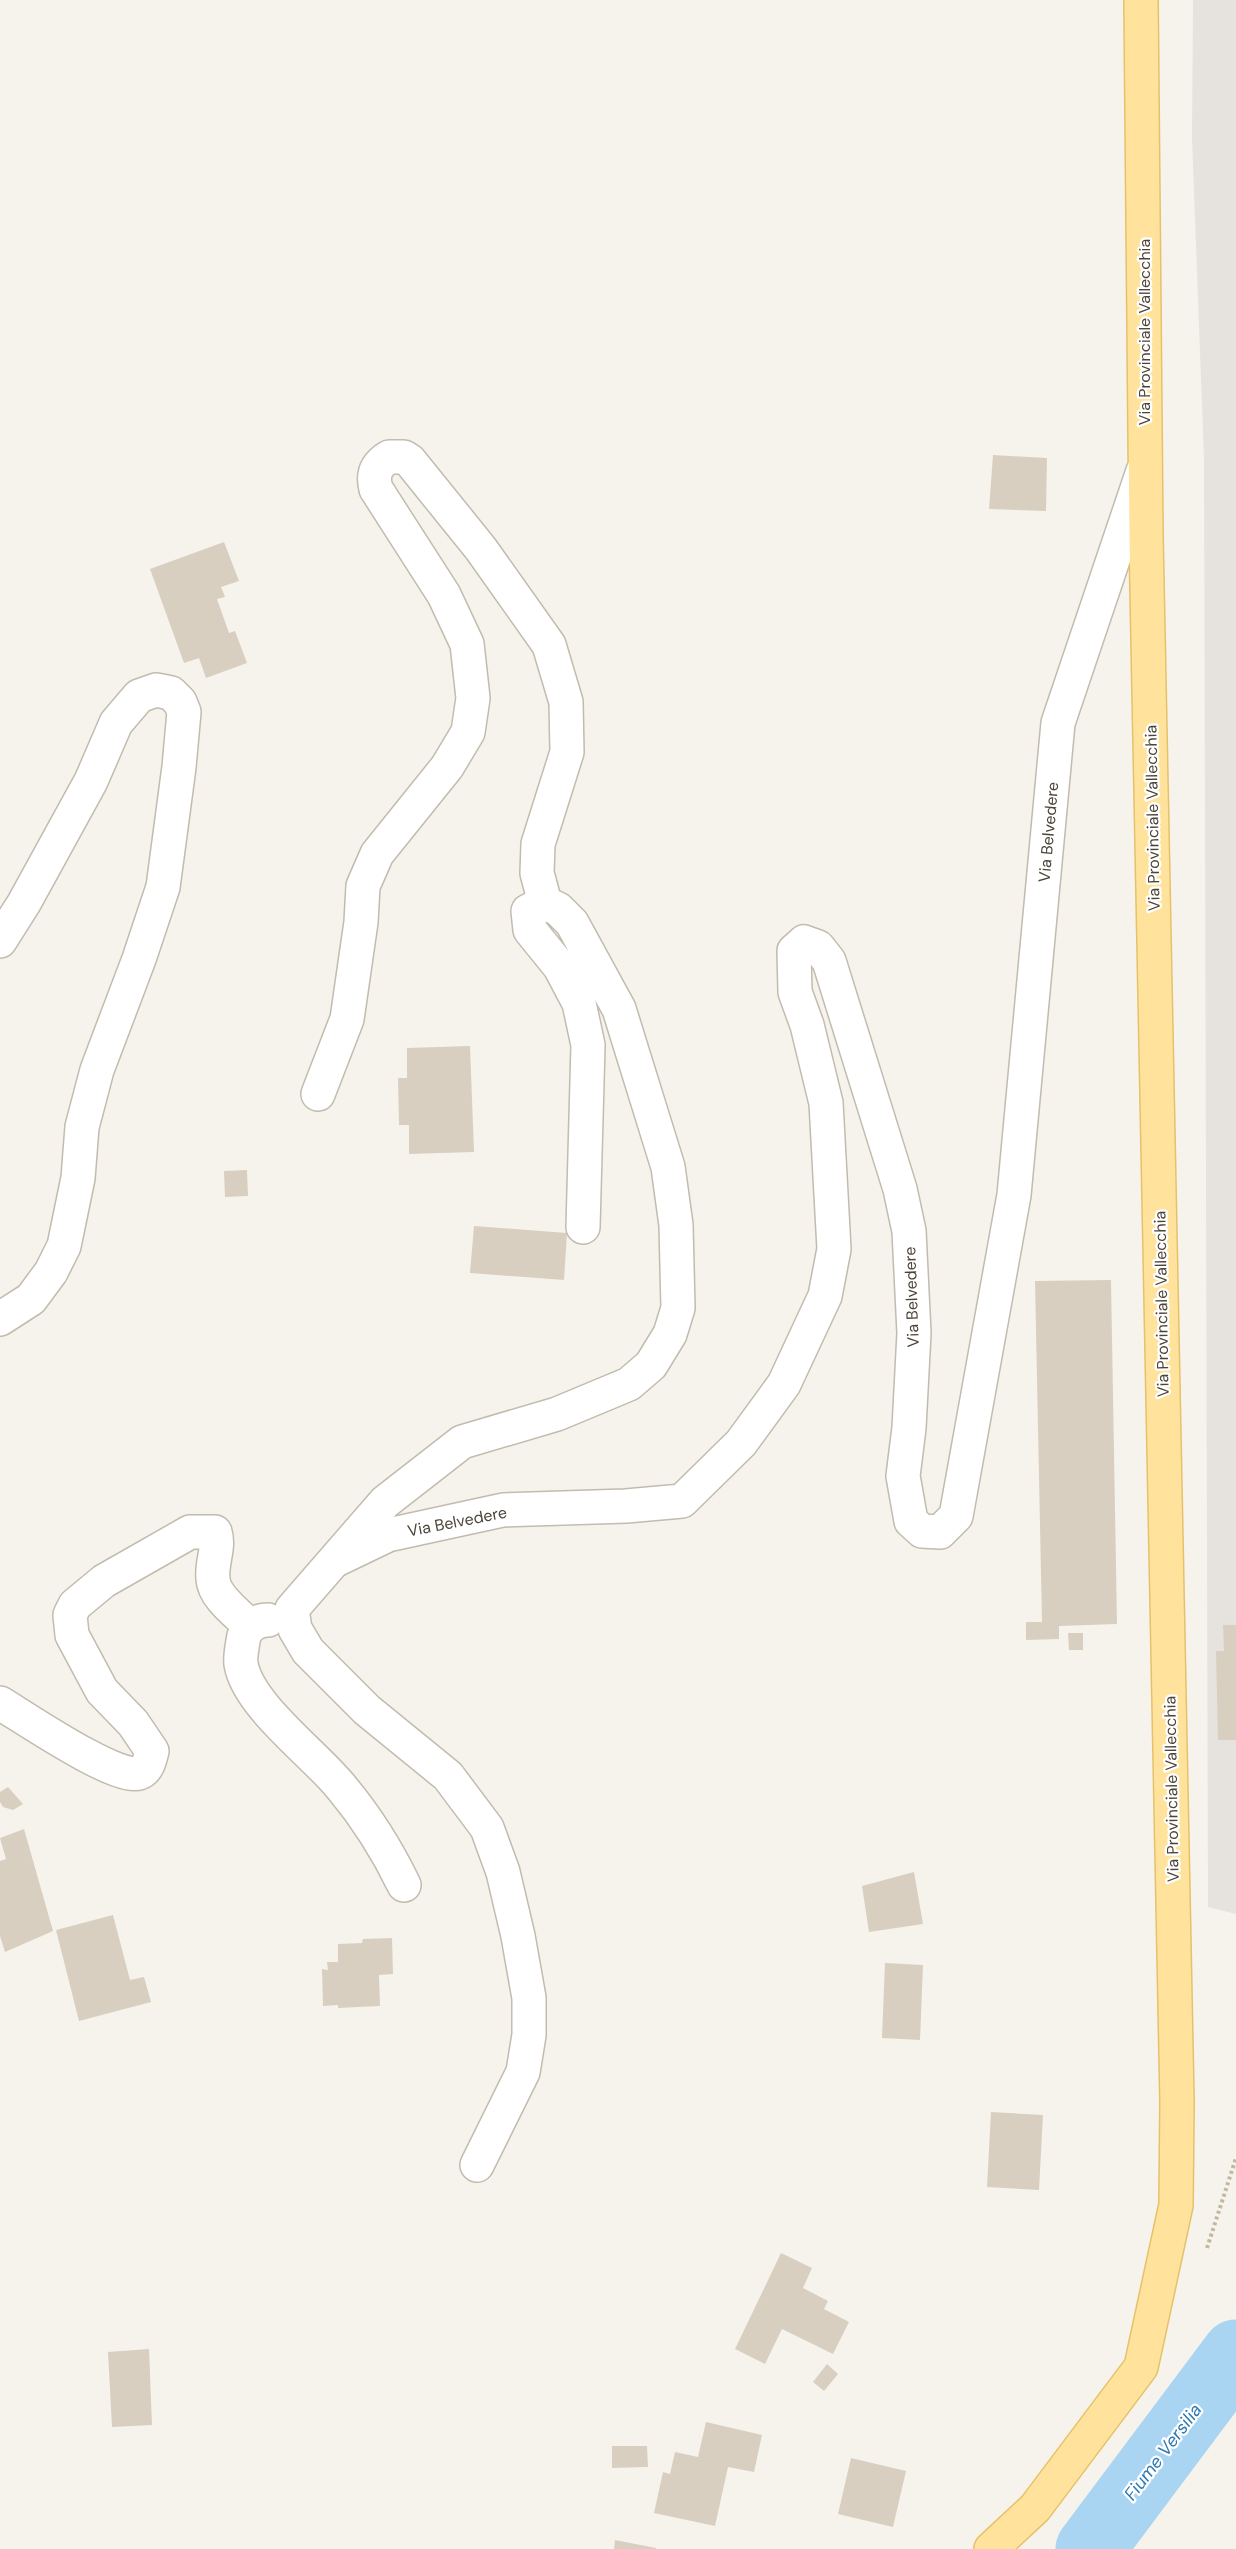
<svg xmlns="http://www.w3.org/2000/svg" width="1236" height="2549" viewBox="0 0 1236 2549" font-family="'DM Sans',sans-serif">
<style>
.industrial{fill:#e6e2dd}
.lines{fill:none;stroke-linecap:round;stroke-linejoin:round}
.river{stroke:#a9d4f2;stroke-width:69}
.building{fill:#d8cfc1}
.minor-casing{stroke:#c2bbae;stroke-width:36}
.major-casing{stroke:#e6c16a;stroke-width:36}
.path{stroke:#c4b79f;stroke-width:4;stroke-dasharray:3 3;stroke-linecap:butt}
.minor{stroke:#fff;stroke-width:33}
.major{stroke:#ffe39c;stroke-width:33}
.labels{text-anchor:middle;stroke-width:4.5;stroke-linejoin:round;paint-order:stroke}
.street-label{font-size:16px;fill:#4b4439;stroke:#fff}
.water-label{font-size:18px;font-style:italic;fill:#2e7ab2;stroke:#fff}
</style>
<rect width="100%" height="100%" fill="#f6f3ec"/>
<polygon class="industrial" points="1193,0 1236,0 1236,1914 1208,1907 1204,459 1192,138"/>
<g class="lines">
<polyline class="river" points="1090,2549 1236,2354"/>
</g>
<g class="building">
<polygon points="993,455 1047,458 1046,511 989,509"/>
<polygon points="224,542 239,581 221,587 225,597 217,599 229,633 235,631 247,663 206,678 199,658 184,663 150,569"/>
<polygon points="470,1046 474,1152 409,1154 409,1125 399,1125 398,1078 407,1078 407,1048"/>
<polygon points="247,1170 248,1196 225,1197 224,1171"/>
<polygon points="474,1226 567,1233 564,1280 470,1273"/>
<polygon points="1111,1280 1117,1624 1059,1626 1059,1639 1026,1640 1026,1622 1042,1622 1035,1281"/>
<polygon points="1223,1625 1236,1625 1236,1740 1218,1740 1216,1651 1224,1651"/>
<polygon points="1068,1633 1083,1633 1083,1650 1069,1650"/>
<polygon points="8,1787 23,1804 13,1810 3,1807 0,1802 0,1792"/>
<polygon points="24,1829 53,1931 5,1952 0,1936 0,1861 6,1859 0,1838"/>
<polygon points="914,1872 923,1924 869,1932 862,1886"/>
<polygon points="113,1915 130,1980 144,1977 151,2002 79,2021 56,1930"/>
<polygon points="392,1938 393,1974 379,1975 380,2006 338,2008 338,2005 323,2006 322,1969 328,1970 327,1962 338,1962 338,1944 362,1943 363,1939"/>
<polygon points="885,1963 923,1965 920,2040 882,2038"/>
<polygon points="991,2112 1043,2115 1039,2190 987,2187"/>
<polygon points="781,2253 812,2268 803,2288 828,2301 824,2309 849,2322 833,2354 782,2329 765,2364 735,2349"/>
<polygon points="149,2349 152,2425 112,2427 108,2352"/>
<polygon points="827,2364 838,2374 824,2391 813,2382"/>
<polygon points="706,2422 762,2435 754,2472 728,2467 715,2526 654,2513 663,2472 670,2474 675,2452 698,2457"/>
<polygon points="612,2446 647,2446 648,2467 612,2468"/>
<polygon points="851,2458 906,2471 893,2527 838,2514"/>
<polygon points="615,2540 656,2548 656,2549 614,2549"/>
</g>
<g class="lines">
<defs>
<g id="minor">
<polyline points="0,941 24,903 91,781 116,723 139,696 156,690 171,693 180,702 184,712 179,767 163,887 139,959 97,1070 82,1127 78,1178 64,1246 51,1272 31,1299 0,1319"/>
<path d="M318 1094 347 1019 361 922 363 886 377 854 447 767 468 732 473 698 467 644 444 595 376 489C372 474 376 465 389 457H404L410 461 481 549 549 645 566 702 567 752 538 844 537 873 545 903"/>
<polyline points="336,1560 388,1535 503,1510 626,1506 682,1501 741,1443 784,1384 825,1296 834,1249 826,1103 807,1025 795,992 794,951 804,942 818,947 829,961 900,1189 909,1231 914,1333 909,1428 903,1476 911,1521 922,1531 940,1532 956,1516 1014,1195 1058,723 1143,471"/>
<path d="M268 1620C255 1620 244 1629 243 1641 242 1648 240 1657 241 1664 248 1706 316 1755 342 1788 367 1818 387 1850 404 1885"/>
<path d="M0 1703C22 1716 117 1781 139 1773 148 1770 150 1759 152 1751L133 1723 102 1691 72 1635 70 1615 75 1605 104 1581 190 1532H215C220 1548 211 1562 213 1579 214 1597 238 1614 250 1626"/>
<polyline points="477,2165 523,2072 529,2035 529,1998 518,1936 503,1872 487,1828 448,1776 367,1710 308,1651 295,1629 292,1609 385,1502 462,1442 557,1414 629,1384 651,1365 670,1334 678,1308 676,1225 668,1167 619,1009 572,923 558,909 545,903 528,911 530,930 560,967 579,1003 588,1045 583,1227"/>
</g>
<polyline id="major" points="991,2549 1035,2508 1141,2367 1176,2205 1177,2102 1146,536 1141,0"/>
</defs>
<use href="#minor" class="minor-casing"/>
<use href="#major" class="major-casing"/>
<polyline class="path" points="1207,2248 1236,2158"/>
<use href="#minor" class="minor"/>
<use href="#major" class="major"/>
</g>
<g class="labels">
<g class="street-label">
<text transform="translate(1144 332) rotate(-90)" y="6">Via Provinciale Vallecchia</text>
<text transform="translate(1152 818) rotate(-91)" y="6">Via Provinciale Vallecchia</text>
<text transform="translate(1048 832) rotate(-85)" y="6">Via Belvedere</text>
<text transform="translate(911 1297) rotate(-92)" y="6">Via Belvedere</text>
<text transform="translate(1161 1304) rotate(-91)" y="6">Via Provinciale Vallecchia</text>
<text transform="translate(457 1521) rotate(-11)" y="6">Via Belvedere</text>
<text transform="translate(1171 1789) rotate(-91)" y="6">Via Provinciale Vallecchia</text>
</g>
<g class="water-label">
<text transform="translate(1163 2452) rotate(-53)" y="6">Fiume Versilia</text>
</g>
</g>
</svg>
